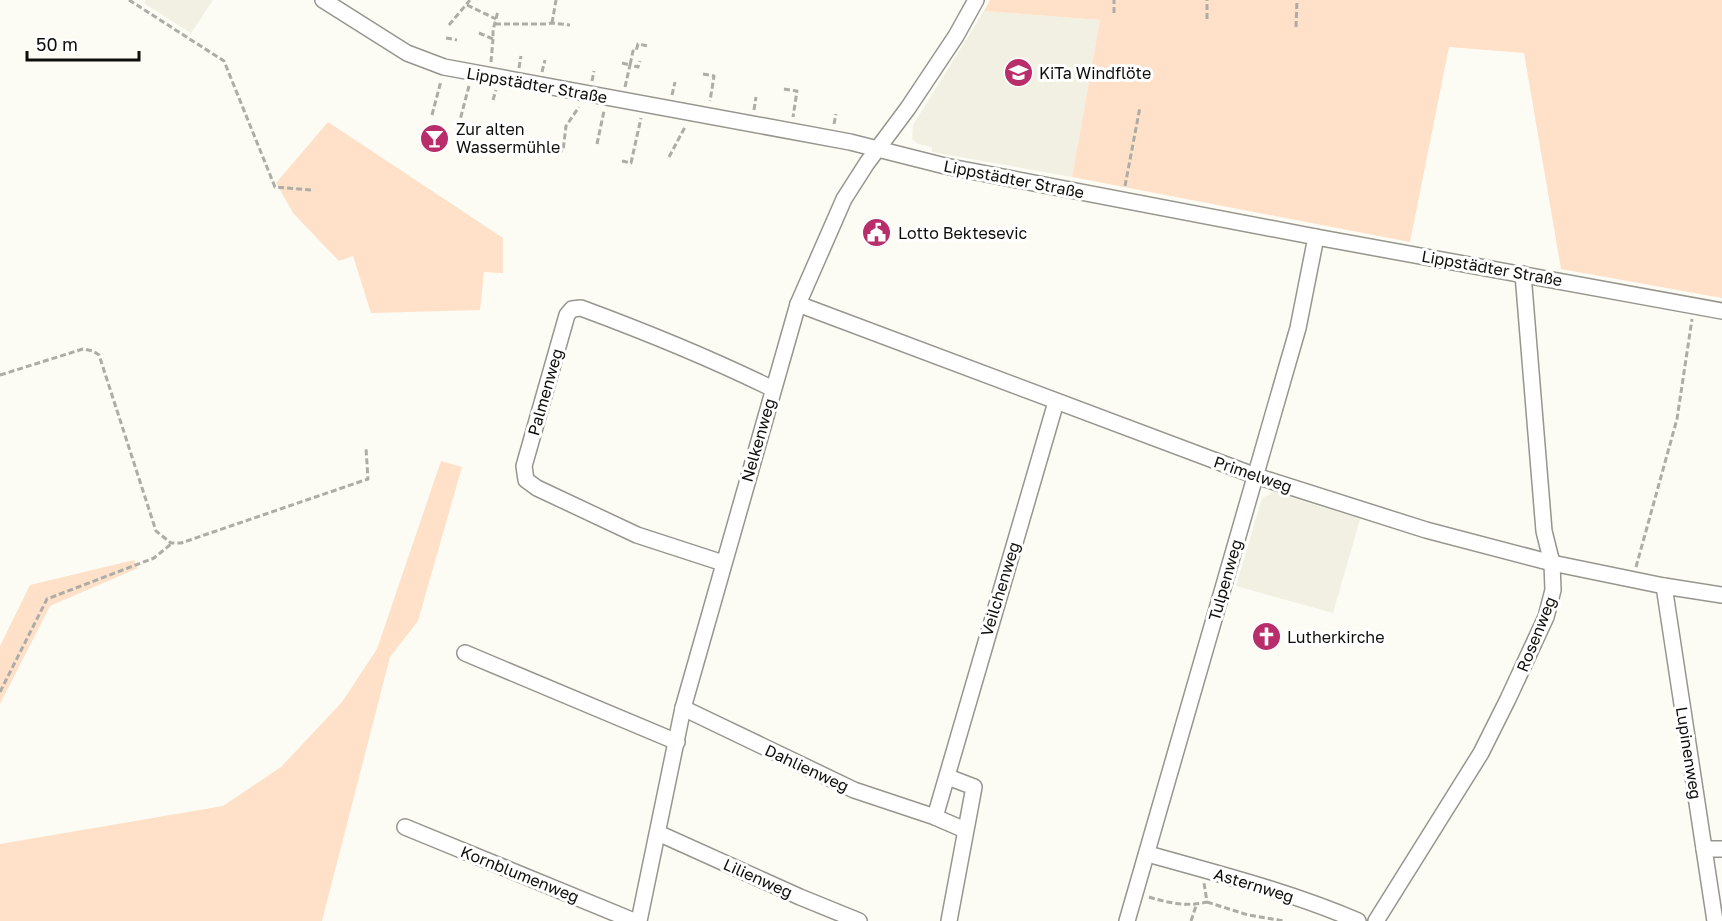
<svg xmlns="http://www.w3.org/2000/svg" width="1722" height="921" viewBox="0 0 1722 921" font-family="'Golos Text',sans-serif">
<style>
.built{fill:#f1f0e2}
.green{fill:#fee1c8}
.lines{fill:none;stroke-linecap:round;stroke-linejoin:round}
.minor-casing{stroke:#96968f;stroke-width:18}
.path{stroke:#adada7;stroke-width:3;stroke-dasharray:6 3;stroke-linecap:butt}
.minor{stroke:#fff;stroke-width:15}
.labels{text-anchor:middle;stroke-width:6;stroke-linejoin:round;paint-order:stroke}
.poi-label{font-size:16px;fill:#0e0e0c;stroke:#fff;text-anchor:start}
.street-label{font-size:16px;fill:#0e0e0c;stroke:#fff}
</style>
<rect width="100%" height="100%" fill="#fcfcf5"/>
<g class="built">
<polygon points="146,0 213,0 191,33 144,3"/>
<polygon points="984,11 1100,20 1072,177 932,152 932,147 918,144 912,139 913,125"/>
<polygon points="1274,492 1360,519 1333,613 1236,586 1262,498"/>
</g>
<g class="green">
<polygon points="990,0 1722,0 1722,298 1561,269 1524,53 1449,47 1410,242 1072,177 1100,20 984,11"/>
<polygon points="328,122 503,238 503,273 484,272 480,310 371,313 353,256 339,261 293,213 276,183"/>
<polygon points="441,461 462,467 418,621 390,657 322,921 0,921 0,844 223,806 281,767 342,702 377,649"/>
<polygon points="134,560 138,568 50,606 0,704 0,646 30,585"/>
</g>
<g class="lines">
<defs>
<g id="minor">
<polyline points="323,0 407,53 444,67 850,142 945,166 1316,237 1722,311"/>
<polyline points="798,304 1256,476 1426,530 1552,563 1664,586 1722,595"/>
<path d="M723 563 637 535 537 488 526 480 524 466 567 315 572 309 581 308C646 332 710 358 773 389"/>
<polyline points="1664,586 1715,921"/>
<polyline points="465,653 677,742"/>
<polyline points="683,708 854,790 935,817"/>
<polyline points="948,777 974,787 949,921"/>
<polyline points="405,827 634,921"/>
<polyline points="965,830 935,817 1056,402"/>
<polyline points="658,833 800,897 859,921"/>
<polyline points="1704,849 1722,849"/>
<path d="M1148 854C1219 874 1291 892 1358 921"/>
<polyline points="639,921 683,708 798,304 844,199 867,163 908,108 956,36 976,0"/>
<polyline points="1127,921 1298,328 1316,237"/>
<polyline points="1376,921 1481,753 1508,699 1546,617 1553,590 1552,563 1544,531 1523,274"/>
</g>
</defs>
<use href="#minor" class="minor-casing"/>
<g class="path">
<polyline points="129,0 224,61 275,187 312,190"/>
<polyline points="467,5 496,19"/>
<polyline points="1114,13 1114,0"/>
<polyline points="1207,19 1207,0"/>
<polyline points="552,23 556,0"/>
<polyline points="495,24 546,24 552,23 570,25"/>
<polyline points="449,25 470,0"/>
<polyline points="1296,27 1297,0"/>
<polyline points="479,33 493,39 493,30 498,11"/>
<polyline points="446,38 457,40"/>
<polyline points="491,62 493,39"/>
<polyline points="622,63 630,65 633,51 636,51 638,44 648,46 648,48"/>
<polyline points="519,68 521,56"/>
<polyline points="542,72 545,60"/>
<polyline points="703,74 714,76 710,101"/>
<polyline points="592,81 594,71"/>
<polyline points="625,87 630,65 638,67 640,61"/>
<polyline points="784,89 797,91 793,117"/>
<polyline points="672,95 675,82"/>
<polyline points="493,100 496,90"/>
<polyline points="754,110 756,97"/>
<polyline points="432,115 441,81"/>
<polyline points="834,124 836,114"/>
<polyline points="456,135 469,86"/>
<polyline points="547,140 547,148 563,151 566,126 579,107"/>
<polyline points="597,144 604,111"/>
<polyline points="669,157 685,127"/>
<polyline points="622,161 631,163 641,118"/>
<polyline points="1125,186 1140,107"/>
<polyline points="0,375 83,349 93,351 99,355 156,531 171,543 181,543 368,479 366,448"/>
<polyline points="1636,567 1677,419 1692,319"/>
<polyline points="0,692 47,599 154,558 171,544"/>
<path d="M1149 897C1168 903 1188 907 1207 902L1204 883"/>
<polyline points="1207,902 1248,915 1284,921"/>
<polyline points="1191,921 1196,906"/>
</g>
<use href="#minor" class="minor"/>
</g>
<defs>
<symbol id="school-disc" viewBox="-11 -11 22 22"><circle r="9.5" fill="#b92e6a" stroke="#fff"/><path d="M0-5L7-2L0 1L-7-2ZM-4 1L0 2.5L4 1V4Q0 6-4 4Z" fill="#fff"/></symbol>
<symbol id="bar-disc" viewBox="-11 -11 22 22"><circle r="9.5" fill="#b92e6a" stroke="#fff"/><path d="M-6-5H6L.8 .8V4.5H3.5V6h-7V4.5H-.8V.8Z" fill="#fff"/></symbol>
<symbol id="civic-disc" viewBox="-11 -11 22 22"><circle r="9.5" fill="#b92e6a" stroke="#fff"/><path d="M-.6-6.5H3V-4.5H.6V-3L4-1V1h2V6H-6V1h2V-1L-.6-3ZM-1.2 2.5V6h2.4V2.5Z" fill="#fff"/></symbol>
<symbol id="church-disc" viewBox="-11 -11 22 22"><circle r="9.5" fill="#b92e6a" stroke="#fff"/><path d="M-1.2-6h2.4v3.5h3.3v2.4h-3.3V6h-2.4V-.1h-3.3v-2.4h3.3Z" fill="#fff"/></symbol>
</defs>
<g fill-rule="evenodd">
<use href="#school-disc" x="1002" y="56" width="33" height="33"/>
<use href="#bar-disc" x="418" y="122" width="33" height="33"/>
<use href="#civic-disc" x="860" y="216" width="33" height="33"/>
<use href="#church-disc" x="1250" y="620" width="33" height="33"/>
</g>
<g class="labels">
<g class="poi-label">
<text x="1039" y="79">KiTa Windflöte</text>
<text x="456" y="135">Zur alten<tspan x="456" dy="18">Wassermühle</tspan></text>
<text x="898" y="239">Lotto Bektesevic</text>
<text x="1287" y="643">Lutherkirche</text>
</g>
<g class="street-label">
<text transform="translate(537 85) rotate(10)" y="6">Lippstädter Straße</text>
<text transform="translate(1014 179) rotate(11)" y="6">Lippstädter Straße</text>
<text transform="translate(1492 268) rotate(10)" y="6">Lippstädter Straße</text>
<text transform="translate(545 392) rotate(-74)" y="6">Palmenweg</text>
<text transform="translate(758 440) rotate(-74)" y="6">Nelkenweg</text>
<text transform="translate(1253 474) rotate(19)" y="6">Primelweg</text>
<text transform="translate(1225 580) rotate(-74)" y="6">Tulpenweg</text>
<text transform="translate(1000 589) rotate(-73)" y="6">Veilchenweg</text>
<text transform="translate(1536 634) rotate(-68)" y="6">Rosenweg</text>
<text transform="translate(1689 753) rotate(81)" y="6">Lupinenweg</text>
<text transform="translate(807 768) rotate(25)" y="6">Dahlienweg</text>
<text transform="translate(520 874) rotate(22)" y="6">Kornblumenweg</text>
<text transform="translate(758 878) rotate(24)" y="6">Lilienweg</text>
<text transform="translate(1254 885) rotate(17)" y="6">Asternweg</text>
</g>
</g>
<path d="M27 51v9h112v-9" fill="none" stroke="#0e0e0c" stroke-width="3"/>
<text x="36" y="51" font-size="18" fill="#0e0e0c" stroke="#ffffff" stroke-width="4.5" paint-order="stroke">50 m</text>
</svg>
